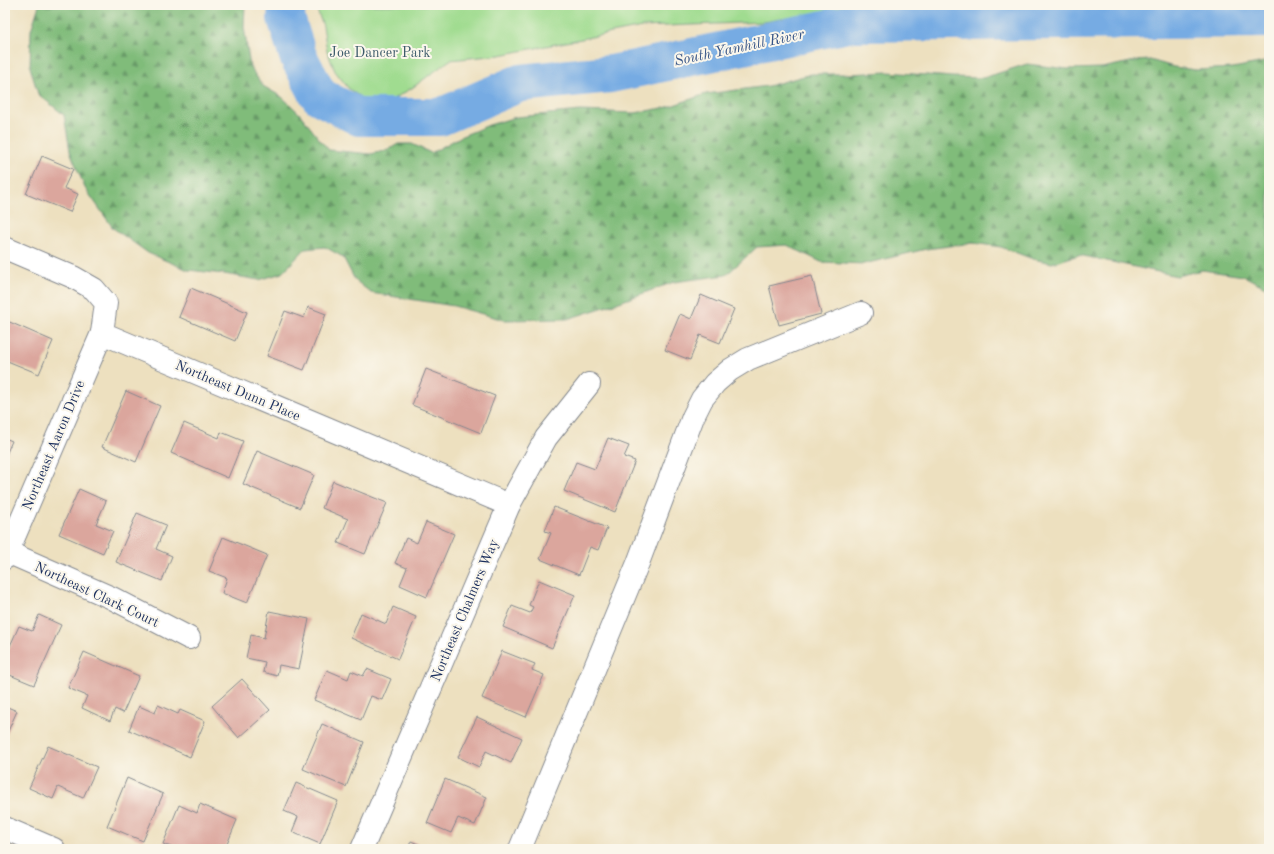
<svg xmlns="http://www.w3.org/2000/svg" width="1274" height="854" viewBox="0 0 1274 854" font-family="'Old Standard TT',serif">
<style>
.forest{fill:url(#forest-firs);stroke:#4e766c}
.park{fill:#a0dc90;stroke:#5e8677}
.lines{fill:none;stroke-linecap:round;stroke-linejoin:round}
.river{stroke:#76abe3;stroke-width:38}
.building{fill:#dba69d}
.minor-casing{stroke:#84888e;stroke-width:24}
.minor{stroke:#fff;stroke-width:22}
.labels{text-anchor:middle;stroke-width:4;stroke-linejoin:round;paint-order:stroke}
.park-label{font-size:14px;fill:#3c5a6a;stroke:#fbf7ec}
.street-label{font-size:14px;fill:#1b2f5e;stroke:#fbf7ec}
.water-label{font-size:15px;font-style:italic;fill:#365486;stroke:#fbf7ec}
</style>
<defs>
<pattern id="forest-firs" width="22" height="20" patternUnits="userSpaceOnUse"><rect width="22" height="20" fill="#80bc7a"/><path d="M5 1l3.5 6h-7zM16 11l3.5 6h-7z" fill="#689967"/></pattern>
</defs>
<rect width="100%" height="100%" fill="#fbf7ec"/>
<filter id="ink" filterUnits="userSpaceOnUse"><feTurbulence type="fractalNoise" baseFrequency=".025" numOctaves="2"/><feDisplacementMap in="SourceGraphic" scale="8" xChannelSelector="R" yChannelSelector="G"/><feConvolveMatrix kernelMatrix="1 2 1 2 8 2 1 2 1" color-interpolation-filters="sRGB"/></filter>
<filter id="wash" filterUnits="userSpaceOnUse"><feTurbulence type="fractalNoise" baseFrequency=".012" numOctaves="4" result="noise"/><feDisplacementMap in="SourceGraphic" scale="16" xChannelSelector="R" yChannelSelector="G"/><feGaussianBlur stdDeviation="0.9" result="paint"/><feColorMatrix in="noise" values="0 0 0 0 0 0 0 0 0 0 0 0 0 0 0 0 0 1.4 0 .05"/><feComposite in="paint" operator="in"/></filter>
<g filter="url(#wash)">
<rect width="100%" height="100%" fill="#ede0bf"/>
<polygon class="forest" points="39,5 245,5 244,27 250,67 263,86 282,97 299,113 320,140 329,150 371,154 388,150 398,144 412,144 431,153 462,136 489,125 516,117 580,111 635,113 668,107 706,94 768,86 811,74 847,74 888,72 952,77 983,78 1027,64 1068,69 1102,68 1135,61 1150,60 1174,67 1196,70 1233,68 1269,61 1269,289 1244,276 1202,270 1177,276 1079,255 1052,263 1033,259 1001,247 973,243 926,249 864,264 821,262 787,245 757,247 726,275 674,282 614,304 567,319 504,320 454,306 371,293 355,280 343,257 325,247 305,249 282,273 259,280 224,274 188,270 148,253 113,228 85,188 70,151 64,115 38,94 30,67 31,30"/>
<polygon class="park" points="315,5 861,5 764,22 642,27 500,55 450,60 412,88 388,102 363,99 349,89 335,71 327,51 323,26"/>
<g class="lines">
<polyline class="river" points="287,5 286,18 298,56 319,96 359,117 440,117 520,83 611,74 853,23 1269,19"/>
</g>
<g id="blocks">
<g class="building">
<polygon points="42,156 73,169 64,188 78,194 70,212 26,194"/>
<polygon points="812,276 821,314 779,325 769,286"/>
<polygon points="191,288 247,312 235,341 179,317"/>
<polygon points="701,295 734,309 720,343 700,335 690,360 665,350 680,314 691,319"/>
<polygon points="308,307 326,314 304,370 267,356 285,311 304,318"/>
<polygon points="5,320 53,341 39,374 5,360"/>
<polygon points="426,369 495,396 481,433 412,405"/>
<polygon points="126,391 160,406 136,462 102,447"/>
<polygon points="184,423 219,438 221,432 243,441 228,478 171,453"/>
<polygon points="5,438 12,441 5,457"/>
<polygon points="608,438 629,446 624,457 635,461 615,512 564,491 576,462 595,469"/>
<polygon points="257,451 314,475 300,508 243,484"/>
<polygon points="333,481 387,503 365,554 338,543 348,519 322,508"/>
<polygon points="79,489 106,501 96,524 113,531 103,553 59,534"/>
<polygon points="554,507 607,528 598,550 590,547 579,575 540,559 551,533 545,531"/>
<polygon points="137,513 166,525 156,549 172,556 162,581 116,562"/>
<polygon points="426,522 454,534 427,597 400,585 407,568 395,563 406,538 417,543"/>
<polygon points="223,537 267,555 247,603 222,593 227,578 209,571"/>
<polygon points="539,580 575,595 552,648 503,627 512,606 530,613 533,607 529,605"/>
<polygon points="393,607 416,617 398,659 351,638 361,613 386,624"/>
<polygon points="269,611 309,619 299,669 279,665 277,676 263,672 265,662 246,658 251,635 264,638"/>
<polygon points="39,615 61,625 34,685 5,673 5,657 19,626 32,631"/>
<polygon points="502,651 535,664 532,670 544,675 526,717 482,698"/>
<polygon points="84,652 139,676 123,713 115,709 110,721 82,708 87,696 68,688"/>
<polygon points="367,669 391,679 382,700 371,696 361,720 314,700 327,670 348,679 351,671 363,676"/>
<polygon points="242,679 270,710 239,738 212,706"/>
<polygon points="158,705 178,714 180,710 205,721 190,757 129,730 139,706 155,713"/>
<polygon points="5,706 17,711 5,738"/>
<polygon points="477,717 522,738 511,763 486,751 479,767 458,757"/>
<polygon points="322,724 364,742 346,787 303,769"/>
<polygon points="48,746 97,767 83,798 58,787 53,799 29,788"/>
<polygon points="127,778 163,794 143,841 107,826"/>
<polygon points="445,779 487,797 475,825 458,818 451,833 427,823"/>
<polygon points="296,783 338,801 320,844 292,832 298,817 284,811"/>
<polygon points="200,804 237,820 225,849 176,849 163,844 179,805 197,813"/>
<polygon points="411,841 430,849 408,849"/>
</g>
</g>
</g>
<g filter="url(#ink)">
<use href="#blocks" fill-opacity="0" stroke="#84888e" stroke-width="1"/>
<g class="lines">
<defs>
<g id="minor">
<polyline points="5,248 73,277 94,289 106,303 102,333 509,505"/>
<polyline points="5,551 112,598 189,638"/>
<polyline points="5,558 102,333"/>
<polyline points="5,828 54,849"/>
<polyline points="362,849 509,505 546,438 589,384"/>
<polyline points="520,849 638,563 693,417 702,399 715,383 730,370 748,359 861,313"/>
</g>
</defs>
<use href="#minor" class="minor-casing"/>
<use href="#minor" class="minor"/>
</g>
</g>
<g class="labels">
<g class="park-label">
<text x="380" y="57">Joe Dancer Park</text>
</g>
<g class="street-label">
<text transform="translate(238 390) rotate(23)" y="5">Northeast Dunn Place</text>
<text transform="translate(53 445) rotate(-67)" y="5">Northeast Aaron Drive</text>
<text transform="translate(97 594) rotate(25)" y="5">Northeast Clark Court</text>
<text transform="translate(464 610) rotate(-67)" y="5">Northeast Chalmers Way</text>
</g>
<g class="water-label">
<text transform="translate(739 47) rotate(-12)" y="5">South Yamhill River</text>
</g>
</g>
<rect width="1274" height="854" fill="none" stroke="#fbf7ec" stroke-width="20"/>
</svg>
